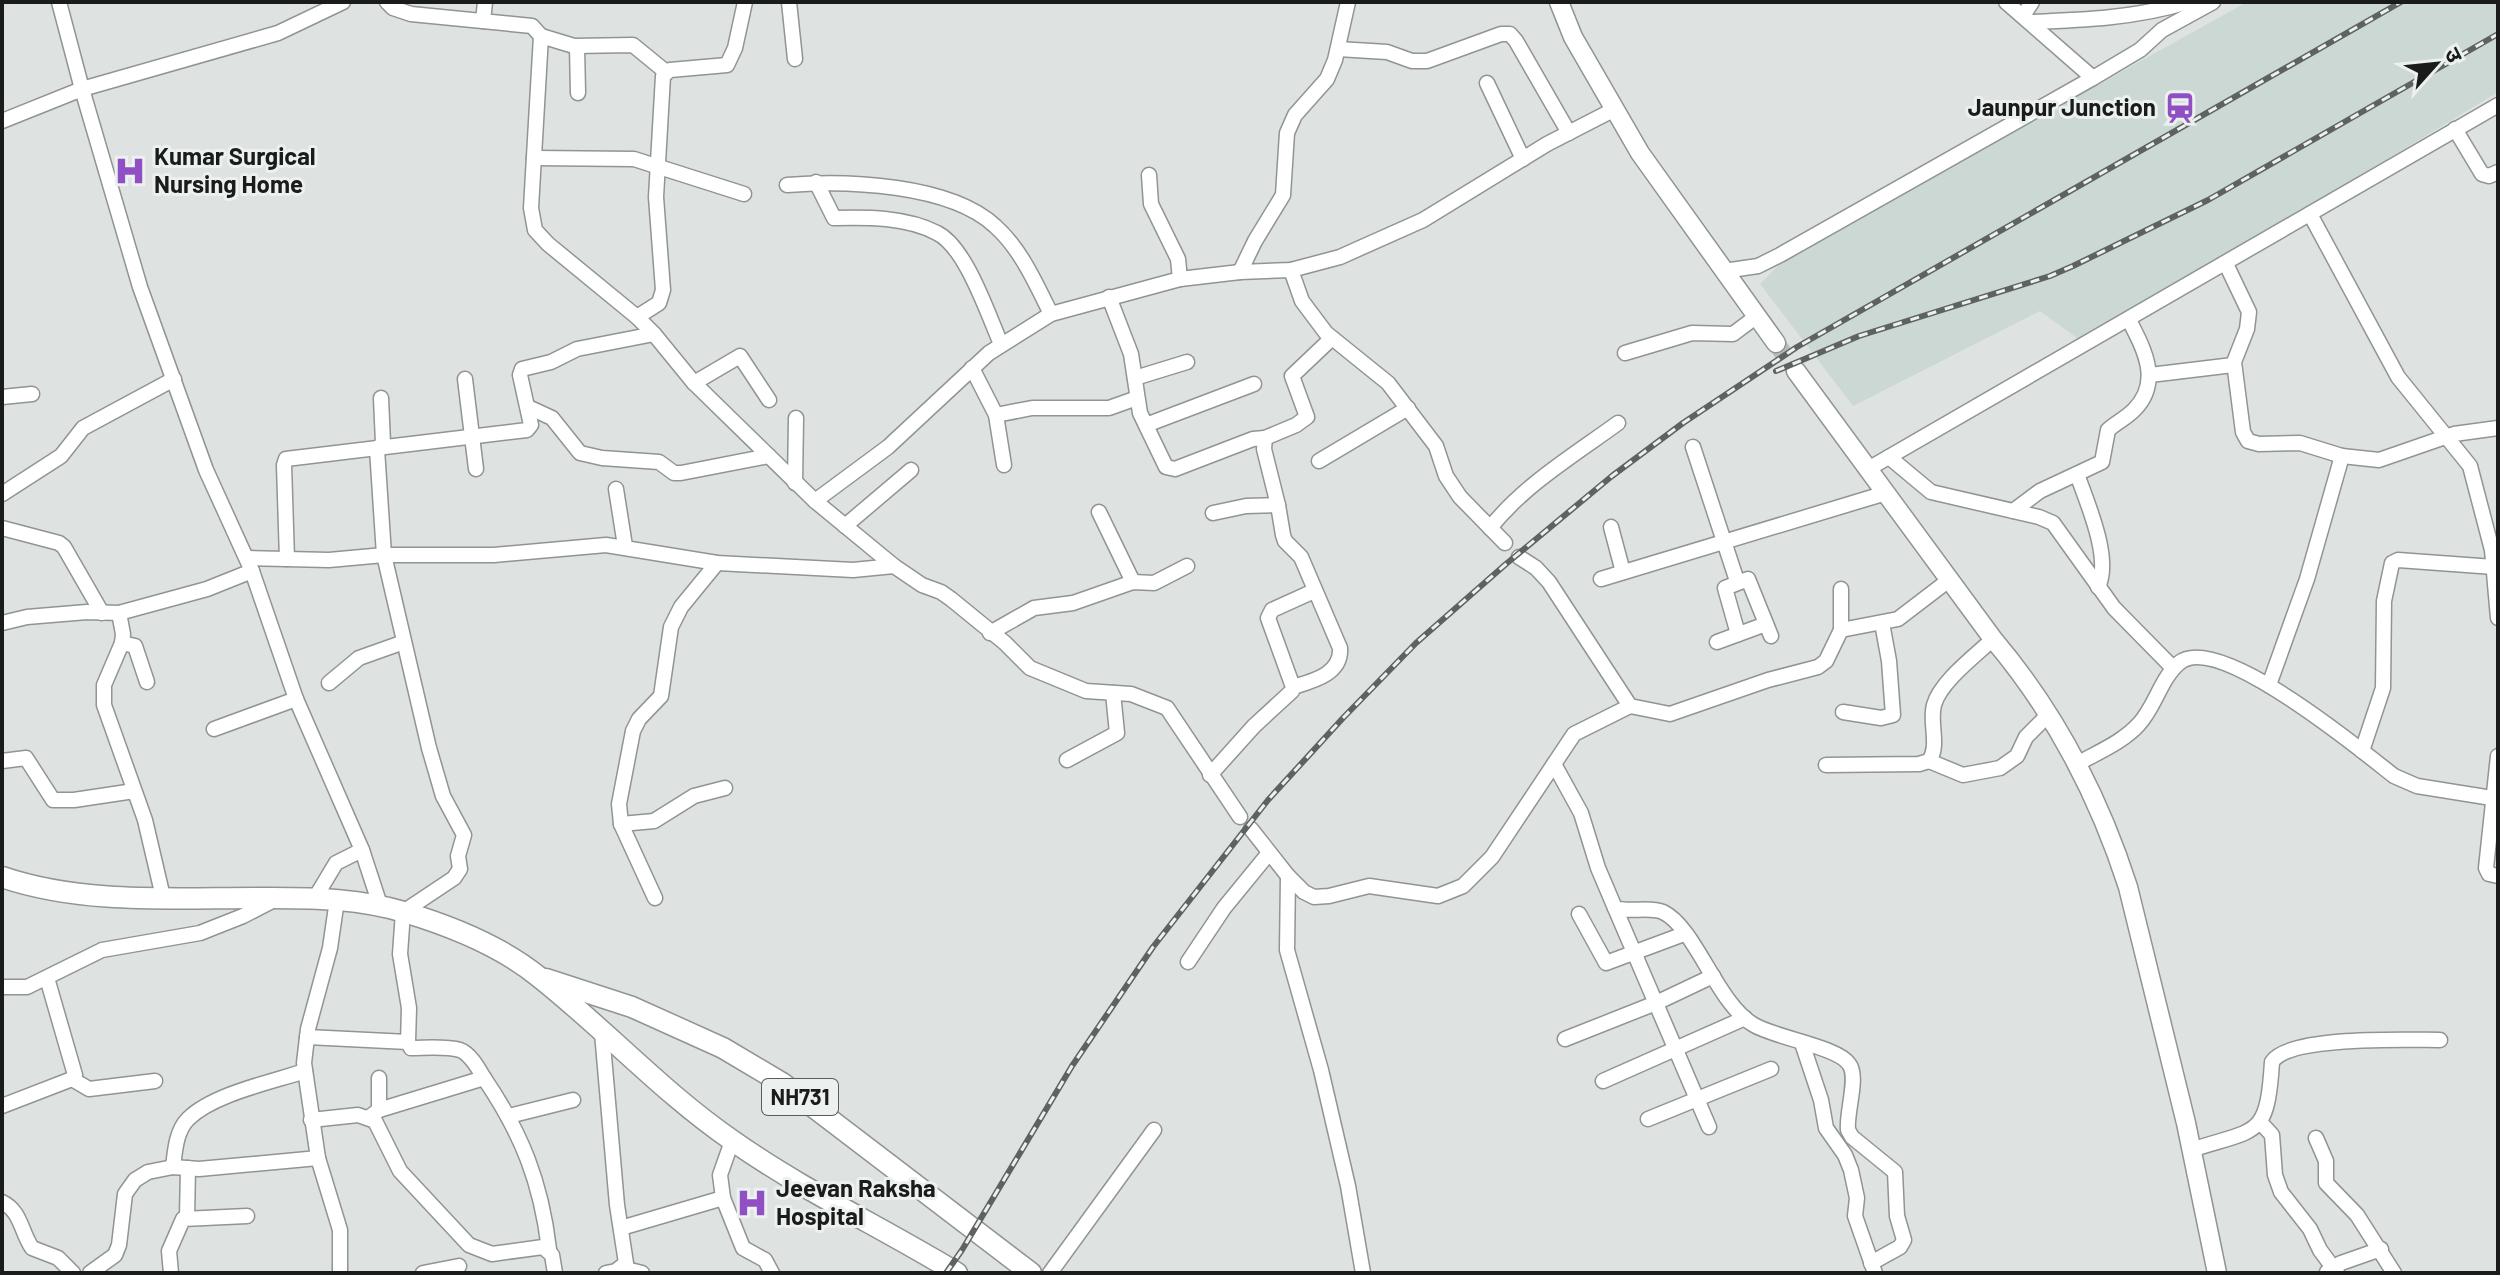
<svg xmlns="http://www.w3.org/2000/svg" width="2500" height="1275" viewBox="0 0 2500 1275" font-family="Barlow,'Noto Sans Devanagari',sans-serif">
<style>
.built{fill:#cbd8d4}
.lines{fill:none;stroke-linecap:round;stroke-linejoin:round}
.major-tunnel{stroke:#b7bbba;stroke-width:18;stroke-dasharray:18 9;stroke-linecap:butt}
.minor-casing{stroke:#909493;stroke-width:17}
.major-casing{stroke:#909493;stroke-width:21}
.highway-casing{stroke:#909493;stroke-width:23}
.minor{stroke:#fff;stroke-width:14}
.major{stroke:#fff;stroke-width:18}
.highway{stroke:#fff;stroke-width:20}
.rail-casing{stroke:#5e6261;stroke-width:6}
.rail{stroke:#ecf0ef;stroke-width:3;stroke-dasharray:9;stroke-linecap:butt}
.labels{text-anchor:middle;stroke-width:6;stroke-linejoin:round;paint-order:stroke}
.shield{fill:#ecf0ef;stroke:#595c5b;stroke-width:2}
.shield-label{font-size:22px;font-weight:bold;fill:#1a1c1b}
.poi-label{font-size:24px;font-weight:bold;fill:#1a1c1b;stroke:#ecf0ef;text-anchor:start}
</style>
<rect width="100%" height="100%" fill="#dee3e2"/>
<polygon class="built" points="2247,2 2498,2 2498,92 2084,343 2040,311 1853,406 1760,284 1786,258"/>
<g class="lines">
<polyline class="major-tunnel" points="1776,343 1796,371"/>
<defs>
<g id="minor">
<polyline points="59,2 82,89 140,287 206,470 252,571 296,699 362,850 380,905"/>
<polyline points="387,2 393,8 411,14 532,26 541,36 531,208 535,230 548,244 637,317 654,334 694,383 815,501 894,566 922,585 941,592 951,599 1005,643 1030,668 1086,691 1131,694 1167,708 1240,817"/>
<polyline points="789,2 795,59"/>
<polyline points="2006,2 2093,78"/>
<polyline points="2023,16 2032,2"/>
<polyline points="483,21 485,2"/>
<path d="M2030 22C2084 20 2136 18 2188 2"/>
<polyline points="541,36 574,46 633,45 666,72"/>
<polyline points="577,47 578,93"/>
<polyline points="1338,49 1387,52 1412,61 1427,61 1501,34 1510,34 1516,41 1569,133"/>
<polyline points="1487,83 1523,159"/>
<polyline points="2,121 82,89 278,33 343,2"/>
<polyline points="2455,129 2482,174 2489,176 2498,172"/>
<polyline points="534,158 634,159 744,194"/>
<polyline points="1149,175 1151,204 1178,259 1180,279"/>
<path d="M816 182 834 218C867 217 907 217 937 233 966 247 988 315 1001 344"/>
<path d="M787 185C846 180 950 184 995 226 1021 249 1036 284 1051 314"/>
<polyline points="2310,214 2398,377 2470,466 2492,550 2498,618"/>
<polyline points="2226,264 2249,312 2247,329 2234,362 2243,432 2248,441 2259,444 2300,443 2342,456 2379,460 2454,434 2498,428"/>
<polyline points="1291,270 1302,301 1326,333 1388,383 1436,446 1446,476 1460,497 1505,543"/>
<polyline points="1724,271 1758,266 1780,255 2093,78 2140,50 2162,30 2213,2"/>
<polyline points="1240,272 1255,241 1283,195 1287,133 1295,115 1327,79 1335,60 1348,2"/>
<polyline points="1109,297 1131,354 1140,413 1166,467 1175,469 1253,439 1265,438"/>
<polyline points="637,317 659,303 663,290 656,197 663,76 670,70 727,65 735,48 745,2"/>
<polyline points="1625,353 1692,333 1733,334 1757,316"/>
<polyline points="972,368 996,415 1004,465"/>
<polyline points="2150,375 2233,365"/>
<polyline points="1135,378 1187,362"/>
<polyline points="465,379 476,469"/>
<polyline points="694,383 740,356 769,400"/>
<polyline points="2,397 32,394"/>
<path d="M381 398 383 443 377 449 384 555 429 748 443 796 464 835 458 856 460 869 454 878 403 912 400 954 409 1008 408 1042 411 1048C426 1048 446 1046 460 1050 471 1054 479 1070 484 1078 522 1134 541 1182 549 1249"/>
<polyline points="528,407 552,418 580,453 602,458 659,462 674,473 681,473 769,456"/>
<polyline points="996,415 1032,408 1109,408 1137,398"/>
<polyline points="1146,425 1254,384"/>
<polyline points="1693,447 1737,581"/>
<polyline points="1889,457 1931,492 2039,517 2053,523 2114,608 2173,668"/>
<polyline points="1319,461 1408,408"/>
<polyline points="1868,469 2498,105"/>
<path d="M2077 474C2087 503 2112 558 2098 587"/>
<polyline points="795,483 796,418"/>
<polyline points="616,489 625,546"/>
<polyline points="2,494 61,456 83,428 174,379"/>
<polyline points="815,501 888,447 989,353 1051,314 1180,279 1240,272 1291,270 1340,257 1423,220 1547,144 1615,109"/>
<path d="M2013 511 2040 491 2102 462 2108 430C2116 423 2126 418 2134 410 2162 382 2144 349 2129 320"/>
<polyline points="1099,512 1133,582"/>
<polyline points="1213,513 1246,506 1278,505"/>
<polyline points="845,526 911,470"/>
<polyline points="1611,527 1623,572"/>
<polyline points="2,528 59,543 64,547 102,613"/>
<path d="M1490 528C1524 485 1574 455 1618 423"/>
<polyline points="1519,557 1536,568 1549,582 1630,706"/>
<polyline points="247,558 329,560 384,555 494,555 606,545 717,563 853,570 894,566"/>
<polyline points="287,559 284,465 286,459 527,430 531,425 520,375 522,369 551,362 577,349 654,334"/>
<polyline points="1601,579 1886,493"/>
<polyline points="119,613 123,634 122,643 104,685 104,705 145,820 163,897"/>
<polyline points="2,623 27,617 87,612 119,613 207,589 252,571"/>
<polyline points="1841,630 1841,589"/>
<polyline points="990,633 1034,608 1073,603 1133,582 1154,583 1187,566"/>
<polyline points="1738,634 1725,588 1748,579 1771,636"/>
<polyline points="1717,642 1766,624"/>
<polyline points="122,643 135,646 147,682"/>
<polyline points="329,683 359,658 404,642"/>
<polyline points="2269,685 2307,579 2342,456"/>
<path d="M1293 687C1313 681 1342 674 1340 648L1301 557 1285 541 1283 535 1278 505 1264 449 1265 438 1296 425 1307 417 1292 376 1332 338"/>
<polyline points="1843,712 1881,718 1893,715 1889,661 1882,623"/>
<polyline points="214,729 296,699"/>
<polyline points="2362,751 2383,688 2384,601 2392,563 2398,560 2494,567"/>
<polyline points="2498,756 2486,868 2489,874 2498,876"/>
<polyline points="1067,760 1117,733 1113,693"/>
<polyline points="2,761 26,758 53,800 74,800 134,791"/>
<polyline points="1929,761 1963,775 2000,768 2017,756 2026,737 2049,714"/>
<path d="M1554 764 1581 813 1598 868 1615 908C1630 913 1648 906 1663 912 1696 928 1717 1004 1754 1025 1776 1038 1838 1047 1849 1064 1859 1077 1846 1112 1848 1130L1852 1137 1895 1172 1897 1216 1904 1240 1900 1247 1871 1263"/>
<path d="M2077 764C2098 752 2123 742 2139 724 2155 707 2161 678 2179 663 2217 631 2361 750 2394 776L2417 786 2498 799"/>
<path d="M1826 765 1919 764 1929 761C1940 745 1929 723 1934 705 1940 682 1976 655 1993 639"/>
<polyline points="1210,775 1254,726 1292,691 1293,687 1268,618 1272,610 1314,591"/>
<polyline points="621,824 654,821 694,796 725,788"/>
<polyline points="1251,829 1288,876 1304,892 1314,897 1329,896 1369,886 1438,896 1463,886 1492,857 1574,734 1630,706 1670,714 1768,680 1818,667 1826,661 1841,630 1898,619 1949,580"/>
<polyline points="1288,876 1287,950 1321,1070 1348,1186 1363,1273"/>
<polyline points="315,898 336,863 362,850"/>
<polyline points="655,898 621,824 619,804 633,731 639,719 661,696 671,627 681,607 717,563"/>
<polyline points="337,900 330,948 308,1029 304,1063 318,1158 340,1230 340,1273"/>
<polyline points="1615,908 1709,1127"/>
<polyline points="1579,914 1606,963 1684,934"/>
<polyline points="1188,962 1224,908 1269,853"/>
<polyline points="2,987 27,987 102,950 200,933 243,916 274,900"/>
<polyline points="602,1033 617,1205 626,1263 616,1271 606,1273"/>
<polyline points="307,1037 408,1042"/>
<polyline points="1565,1039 1656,1003 1713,976"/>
<polyline points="1802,1043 1821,1100 1826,1128 1845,1155 1851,1170 1857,1198 1855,1216 1875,1273"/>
<polyline points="72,1079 89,1089 155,1081"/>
<polyline points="1603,1081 1745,1018"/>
<polyline points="2,1106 72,1079 75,1075 47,978"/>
<polyline points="379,1110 379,1078"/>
<polyline points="509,1116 573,1100"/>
<polyline points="368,1118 379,1110 484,1078"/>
<polyline points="1648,1119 1771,1069"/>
<polyline points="311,1120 358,1115 375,1121 400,1171 469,1245 492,1254 543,1247 552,1255 555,1273"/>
<polyline points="2261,1123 2272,1135 2275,1175 2281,1192 2310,1229 2320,1250 2337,1273"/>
<polyline points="2316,1138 2326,1161 2326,1183 2357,1215 2394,1273"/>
<polyline points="732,1141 720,1175 723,1198 743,1248 765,1260 772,1273"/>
<path d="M2191 1150C2258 1128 2267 1139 2272 1062 2289 1035 2409 1040 2440 1040"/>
<path d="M173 1167C175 1151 176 1131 188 1119 213 1094 272 1082 305 1071"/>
<path d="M2 1202C21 1211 21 1232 32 1248L58 1258 73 1273"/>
<polyline points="187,1218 188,1168"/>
<polyline points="621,1228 723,1198"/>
<polyline points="622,1268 642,1273"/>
<polyline points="2327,1272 2341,1263 2381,1249"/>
<polyline points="90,1273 115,1255 119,1245 125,1194 135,1180 148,1172 173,1167 199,1169 318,1158"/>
<polyline points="171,1273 169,1251 183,1219 247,1216"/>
<polyline points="423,1273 459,1266"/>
<polyline points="1050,1273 1154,1130"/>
</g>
<g id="major">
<polyline points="1559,2 1573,37 1640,153 1776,343"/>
<path d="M1796 371 1993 639C2054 711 2099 797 2128 887L2186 1123 2217 1273"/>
</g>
<g id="highway">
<path d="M2 877C87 906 183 897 272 898 316 898 361 899 404 912 451 926 501 946 539 977 606 1030 663 1093 733 1141 804 1191 883 1228 957 1273"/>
<polyline points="546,979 632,1007 723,1048 782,1083 1031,1273"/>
</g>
</defs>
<use href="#minor" class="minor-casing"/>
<use href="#major" class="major-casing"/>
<use href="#highway" class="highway-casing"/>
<use href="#minor" class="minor"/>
<use href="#major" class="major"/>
<use href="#highway" class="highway"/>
<defs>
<g id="rail">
<polyline points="1776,371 1859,336 2050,276 2073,266 2208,200 2498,34"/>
<polyline points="946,1273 962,1250 1072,1066 1153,947 1268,800 1343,718 1416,643 1506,564 1612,476 1683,423 1797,347 2401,2"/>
</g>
</defs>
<use href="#rail" class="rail-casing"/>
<use href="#rail" class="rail"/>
</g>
<defs>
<symbol id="station-bare" viewBox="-9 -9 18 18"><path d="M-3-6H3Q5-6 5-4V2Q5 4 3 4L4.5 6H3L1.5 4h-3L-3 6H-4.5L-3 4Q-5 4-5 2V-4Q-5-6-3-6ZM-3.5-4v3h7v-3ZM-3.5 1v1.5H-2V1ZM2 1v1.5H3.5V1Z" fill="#914fc4" stroke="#ecf0ef" stroke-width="2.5" paint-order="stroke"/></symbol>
<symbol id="hospital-bare" viewBox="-9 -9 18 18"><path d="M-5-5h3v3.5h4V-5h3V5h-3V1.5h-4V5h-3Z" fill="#914fc4" stroke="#ecf0ef" stroke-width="2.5" paint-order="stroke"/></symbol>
</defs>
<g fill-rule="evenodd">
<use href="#station-bare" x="2158" y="86" width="44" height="44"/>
<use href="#hospital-bare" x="108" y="149" width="44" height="44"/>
<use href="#hospital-bare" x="730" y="1181" width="44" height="44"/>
</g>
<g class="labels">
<rect class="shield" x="762" y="1079" width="76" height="36" rx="6"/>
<g class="shield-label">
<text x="800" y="1105">NH731</text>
</g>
<g class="poi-label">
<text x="2156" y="116" text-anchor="end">Jaunpur Junction</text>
<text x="154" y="165">Kumar Surgical<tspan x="154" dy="28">Nursing Home</tspan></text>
<text x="776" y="1197">Jeevan Raksha<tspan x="776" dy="28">Hospital</tspan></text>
</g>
</g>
<rect width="2500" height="1275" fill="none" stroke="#1a1c1b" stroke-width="8"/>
<g transform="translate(2436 64) rotate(63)" stroke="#ecf0ef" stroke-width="6" paint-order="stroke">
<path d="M0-6L14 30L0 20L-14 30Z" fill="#1a1c1b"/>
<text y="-12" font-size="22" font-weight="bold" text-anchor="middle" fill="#1a1c1b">उ</text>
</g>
</svg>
